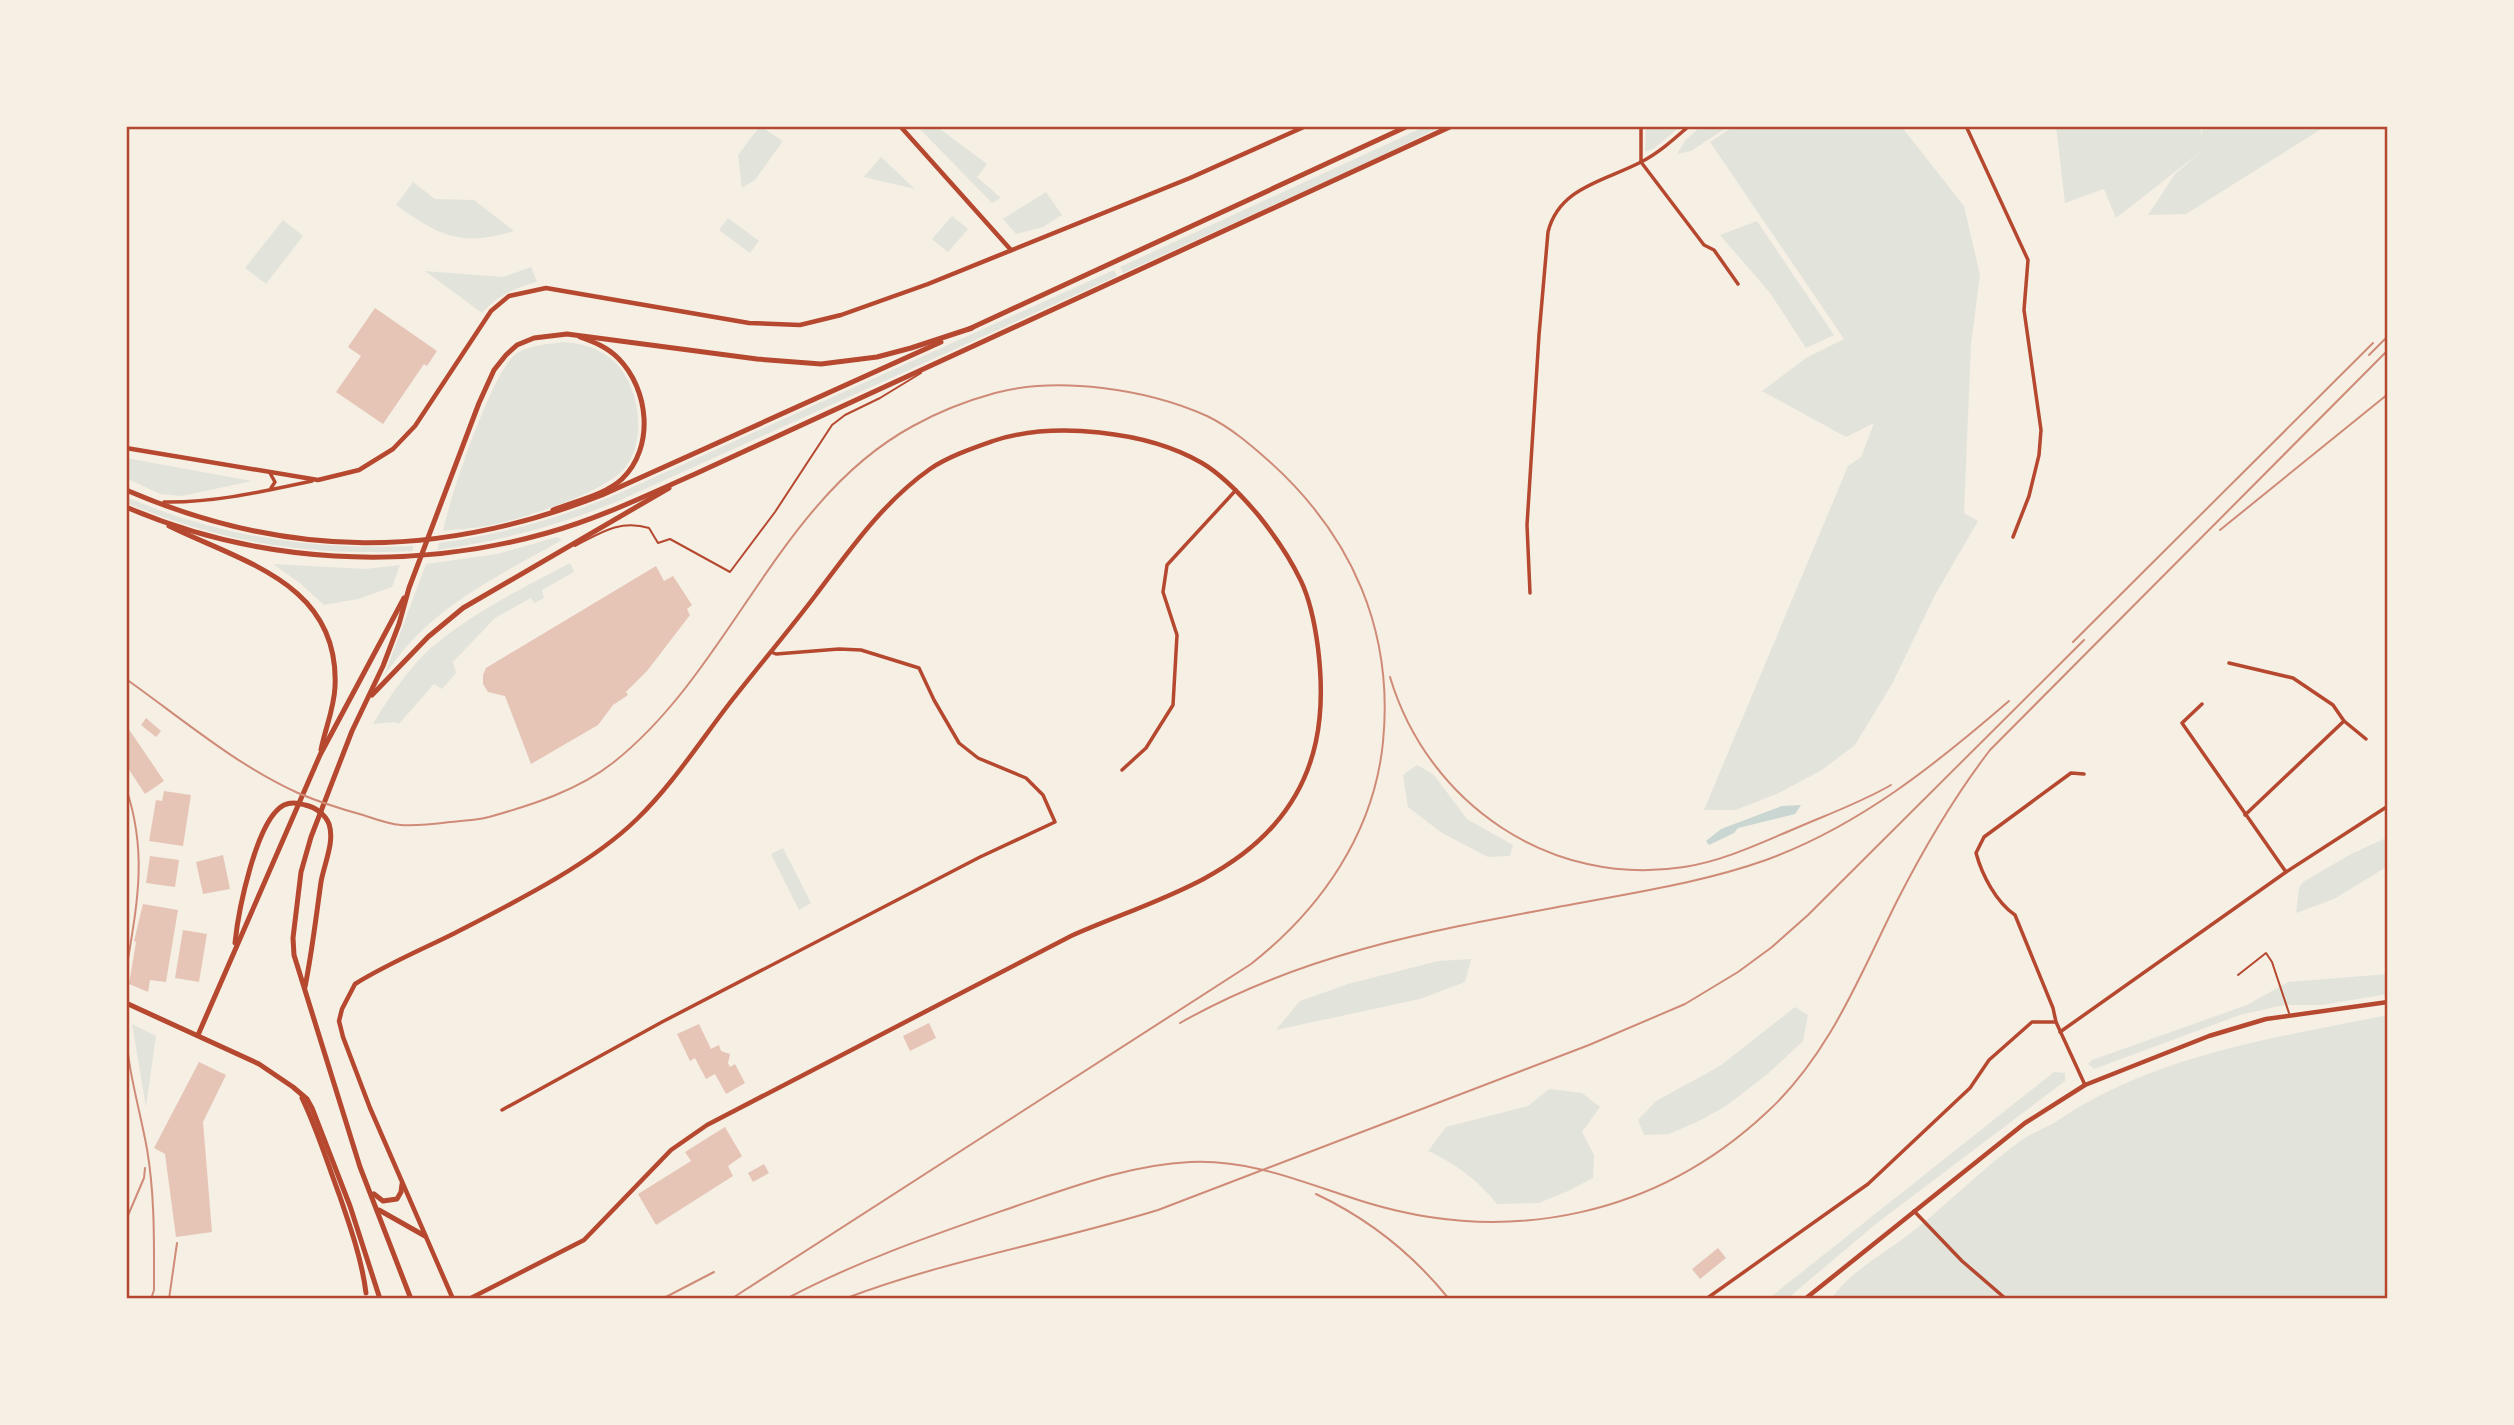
<svg xmlns="http://www.w3.org/2000/svg" width="2514" height="1425" viewBox="0 0 2514 1425" font-family="Arial,sans-serif">
<style>
.green{fill:#e2e4dc}
.water{fill:#c9d6d2}
.building{fill:#e6c5b7}
.lines{fill:none;stroke-linecap:round;stroke-linejoin:round}
.service{stroke:#b5482f;stroke-width:2}
.minor{stroke:#b5482f;stroke-width:3.5}
.tertiary{stroke:#b5482f;stroke-width:4.5}
.secondary{stroke:#b5482f;stroke-width:4.5}
.primary{stroke:#b5482f;stroke-width:5}
.rail{stroke:#cf8b77;stroke-width:2}
.neatline{fill:none;stroke:#b5482f;stroke-width:2.5}
</style>
<rect width="100%" height="100%" fill="#f6efe4"/>
<g class="green">
<polygon points="760,126 783,141 755,180 742,188 738,155"/>
<polygon points="917,126 936,126 987,164 977,177 1001,198 992,203"/>
<polygon points="1426,126 1442,126 1373,160 1123,273 1120,267"/>
<polygon points="1646,126 1681,126 1653,149 1645,152"/>
<polygon points="1701,126 1729,126 1691,151 1677,154 1685,141"/>
<polygon points="1734,126 1901,126 1964,206 1980,275 1971,344 1964,513 1978,521 1935,595 1892,684 1855,745 1822,770 1781,792 1736,810 1704,810 1848,466 1861,457 1874,423 1846,437 1762,391 1806,358 1844,339 1710,142"/>
<polygon points="2056,126 2200,126 2202,136 2202,126 2326,126 2186,214 2148,215 2175,174 2203,150 2116,218 2104,189 2065,203"/>
<polygon points="881,157 915,189 864,177"/>
<path d="M413 182 435 199 474 200 514 231C460 247 440 236 396 205Z"/>
<polygon points="1046,192 1062,215 1043,227 1016,234 1003,219"/>
<polygon points="952,216 968,229 948,252 932,239"/>
<polygon points="728,218 759,241 750,253 719,230"/>
<polygon points="283,220 303,236 266,284 245,268"/>
<polygon points="1757,221 1834,335 1806,348 1770,293 1720,235"/>
<path d="M531 267 537 282C514 288 499 295 482 313L425 271 503 277Z"/>
<path d="M1114 270 1117 276 616 502C553 527 504 540 437 550L439 543C501 534 557 519 615 495Z"/>
<path d="M564 342C579 343 596 347 609 357 639 379 649 440 624 469 604 493 517 521 486 526 472 529 457 529 443 531 449 500 493 368 517 353 530 345 549 344 564 342Z"/>
<polygon points="126,458 252,481 182,496 160,494 126,478"/>
<path d="M126 497C220 537 311 550 413 546V551C306 556 225 543 126 503Z"/>
<path d="M557 537 562 540C509 570 448 599 407 646 399 655 391 666 384 676L426 564 497 554Z"/>
<path d="M570 563 574 572 542 590 544 598 534 603 531 598 495 618 453 662 456 673 442 689 434 684 399 724 395 722 373 724C387 700 411 665 432 647 473 612 523 588 570 563Z"/>
<polygon points="273,564 365,569 400,565 392,587 358,599 324,605 300,583"/>
<polygon points="1417,765 1433,774 1467,819 1513,845 1510,856 1488,857 1442,833 1408,807 1403,775"/>
<polygon points="2388,837 2388,866 2334,899 2296,913 2299,888 2303,882 2351,854"/>
<polygon points="783,848 811,903 799,910 771,854"/>
<polygon points="1471,959 1465,982 1420,999 1276,1030 1300,1001 1348,984 1438,961"/>
<polygon points="2388,974 2388,994 2322,1005 2284,1005 2240,1015 2094,1069 2088,1064 2092,1060 2247,1005 2288,982"/>
<polygon points="1795,1007 1808,1015 1803,1041 1770,1072 1726,1106 1701,1120 1669,1134 1644,1135 1638,1120 1656,1101 1720,1066"/>
<path d="M2388 1015V1299H1831C1852 1269 1889 1251 1917 1228 1953 1199 1985 1166 2023 1139 2035 1131 2049 1127 2060 1119 2158 1054 2275 1038 2388 1015Z"/>
<polygon points="132,1024 156,1036 146,1107"/>
<polygon points="2054,1072 2065,1073 2065,1081 1877,1223 1787,1299 1768,1299"/>
<path d="M1549 1089 1582 1093 1600 1107 1582 1132 1594 1155 1593 1178 1568 1191 1539 1203 1497 1204C1477 1180 1457 1164 1428 1151L1446 1127 1528 1106Z"/>
</g>
<polygon class="water" points="1801,805 1795,814 1738,828 1734,833 1709,845 1706,841 1721,829 1782,806"/>
<g class="building">
<polygon points="375,308 437,351 427,366 424,364 383,424 336,392 361,356 348,347"/>
<polygon points="656,566 664,581 673,576 692,605 687,609 690,615 647,671 626,692 628,695 613,705 598,725 531,764 505,696 488,692 483,684 483,675 486,668"/>
<polygon points="146,718 161,731 156,737 141,725"/>
<polygon points="126,725 164,781 145,794 126,765"/>
<polygon points="164,791 191,795 183,846 149,841 156,800 162,801"/>
<polygon points="223,855 230,889 203,894 196,862"/>
<polygon points="150,856 179,860 175,887 146,883"/>
<polygon points="143,904 178,910 166,982 150,980 148,992 129,984 136,942 134,941"/>
<polygon points="183,930 207,934 199,982 175,978"/>
<polygon points="929,1023 936,1038 910,1051 903,1036"/>
<polygon points="699,1024 711,1049 719,1045 721,1051 730,1054 728,1063 730,1067 735,1064 745,1083 726,1094 715,1074 706,1079 695,1058 690,1061 677,1034"/>
<polygon points="199,1062 226,1075 203,1122 212,1232 176,1237 165,1154 154,1148"/>
<polygon points="725,1127 742,1156 728,1166 733,1176 656,1225 638,1194 691,1161 685,1152"/>
<polygon points="764,1164 769,1173 753,1182 748,1173"/>
<polygon points="1718,1248 1726,1258 1700,1279 1692,1269"/>
</g>
<g class="lines">
<g class="service">
<path d="M575 546C600 533 620 519 649 528L658 543 670 539 730 572 775 512 832 425 845 415 880 398 921 373"/>
<polyline points="2238,975 2266,953 2272,962 2289,1013"/>
</g>
<g class="minor">
<polyline points="1641,126 1641,162"/>
<polyline points="1966,126 2028,260 2024,310 2041,430 2039,455 2029,496 2013,537"/>
<polyline points="1641,162 1704,245 1714,250 1738,284"/>
<polyline points="270,473 275,482 271,488"/>
<path d="M164 502C214 503 265 491 312 481"/>
<path d="M1530 593 1527 525 1539 335 1548 232C1559 187 1605 181 1641 162 1659 153 1674 139 1689 126"/>
<polyline points="2229,663 2293,678 2333,705 2344,721 2366,739"/>
<polyline points="2202,704 2182,723 2286,872"/>
<polyline points="1122,770 1146,748 1173,705 1177,635 1163,592 1167,565 1236,490"/>
<polyline points="2245,815 2344,721"/>
<path d="M2056 1022 2053 1008 2015 915C1996 902 1982 875 1976 853L1984 837 2071 773 2084 774"/>
<polyline points="2060,1032 2286,872 2388,806"/>
<polyline points="502,1110 662,1022 980,857 1055,822 1043,795 1026,778 978,758 959,743 934,700 919,668 861,650 839,649 776,654 771,652"/>
<polyline points="1914,1211 1962,1261 2006,1299"/>
<polyline points="1706,1299 1868,1184 1970,1088 1989,1060 2032,1022 2056,1022 2085,1085"/>
</g>
<g class="tertiary">
<polyline points="900,126 1011,250"/>
<polyline points="126,448 318,480 359,470 393,449 415,426 491,311 509,296 546,288 749,323 800,325 841,315 928,284 1190,178 1306,126"/>
<path d="M453 1299 370 1108 343 1037 339 1021 342 1009 355 984C387 964 421 950 455 933 513 903 590 865 637 819 672 785 699 743 729 704 757 668 787 633 815 596 849 551 883 502 930 469 947 457 973 448 993 441 1053 421 1147 431 1202 463 1224 476 1243 497 1259 516 1275 536 1290 558 1301 581 1311 602 1315 625 1318 648 1326 713 1319 774 1274 825 1223 884 1140 905 1071 936L707 1125 671 1150 584 1240 469 1299"/>
</g>
<polyline class="secondary" points="1805,1299 2025,1123 2085,1085 2209,1036 2266,1019 2388,1002"/>
<g class="primary">
<polyline points="969,329 1408,126"/>
<path d="M126 490C289 560 438 559 602 495L941 342"/>
<path d="M126 507C258 564 409 572 547 533 598 519 647 495 695 474L1452 126"/>
<path d="M553 510C575 501 605 495 622 479 655 447 649 389 618 358 607 347 594 342 580 337"/>
<path d="M169 526C245 563 340 584 335 687 334 709 325 729 321 750"/>
<polyline points="372,695 428,637 463,608 669,488"/>
<path d="M235 943C238 913 256 819 284 805 290 802 299 803 305 805 315 807 325 814 329 824 335 842 324 864 321 882 316 917 312 952 305 987"/>
<polyline points="126,1003 259,1064 293,1087 307,1099 312,1108 350,1206 380,1299"/>
<polyline points="198,1035 320,755 404,598"/>
<path d="M302 1098C317 1129 327 1162 339 1194 350 1226 362 1260 366 1293"/>
<polyline points="374,1194 383,1201 397,1199 401,1192 402,1184"/>
<polyline points="379,1210 425,1236"/>
<polyline points="411,1299 360,1167 294,955 293,938 301,872 311,837 352,731 383,666 399,624 409,588 479,403 494,370 506,355 517,345 534,338 567,334 757,359 821,364 877,357 911,348 972,328"/>
</g>
<g class="rail">
<polyline points="2369,355 2388,336"/>
<polyline points="2220,530 2388,394"/>
<polyline points="2073,642 2373,343"/>
<path d="M1390 677C1428 804 1551 888 1684 867 1723 861 1758 844 1794 829 1826 815 1860 803 1891 785"/>
<path d="M126 679C181 718 236 765 298 793 319 802 341 809 363 815 375 819 388 824 401 825 417 826 434 824 450 822 463 821 477 820 489 817 532 805 579 790 614 762 732 668 778 499 913 426 938 412 966 401 995 393 1059 376 1147 389 1207 416 1230 427 1251 445 1270 462 1352 536 1394 631 1383 742 1374 833 1321 909 1251 964L731 1299"/>
<path d="M126 788C148 853 137 905 126 971"/>
<path d="M1180 1023C1305 952 1435 930 1574 904 1638 892 1704 882 1766 860 1859 826 1935 765 2009 701"/>
<path d="M126 1032C128 1072 140 1110 147 1149 155 1196 154 1243 154 1290L151 1299"/>
<path d="M1316 1194C1369 1219 1412 1253 1449 1299"/>
<polyline points="126,1220 144,1178 145,1168"/>
<polyline points="169,1299 177,1243"/>
<polyline points="662,1299 714,1272"/>
<path d="M786 1299C861 1259 939 1233 1019 1205 1075 1186 1130 1165 1190 1162 1254 1159 1309 1185 1368 1203 1511 1246 1657 1215 1766 1113 1829 1056 1860 975 1897 901 1924 848 1954 797 1990 750L2388 350"/>
<path d="M844 1299C946 1260 1054 1242 1158 1210L1589 1045 1685 1004 1738 972 1772 947 1808 915 2084 640"/>
</g>
</g>
<rect width="2514" height="1425" fill="none" stroke="#f6efe4" stroke-width="256"/>
<rect x="128" y="128" width="2258" height="1169" class="neatline"/>
</svg>
